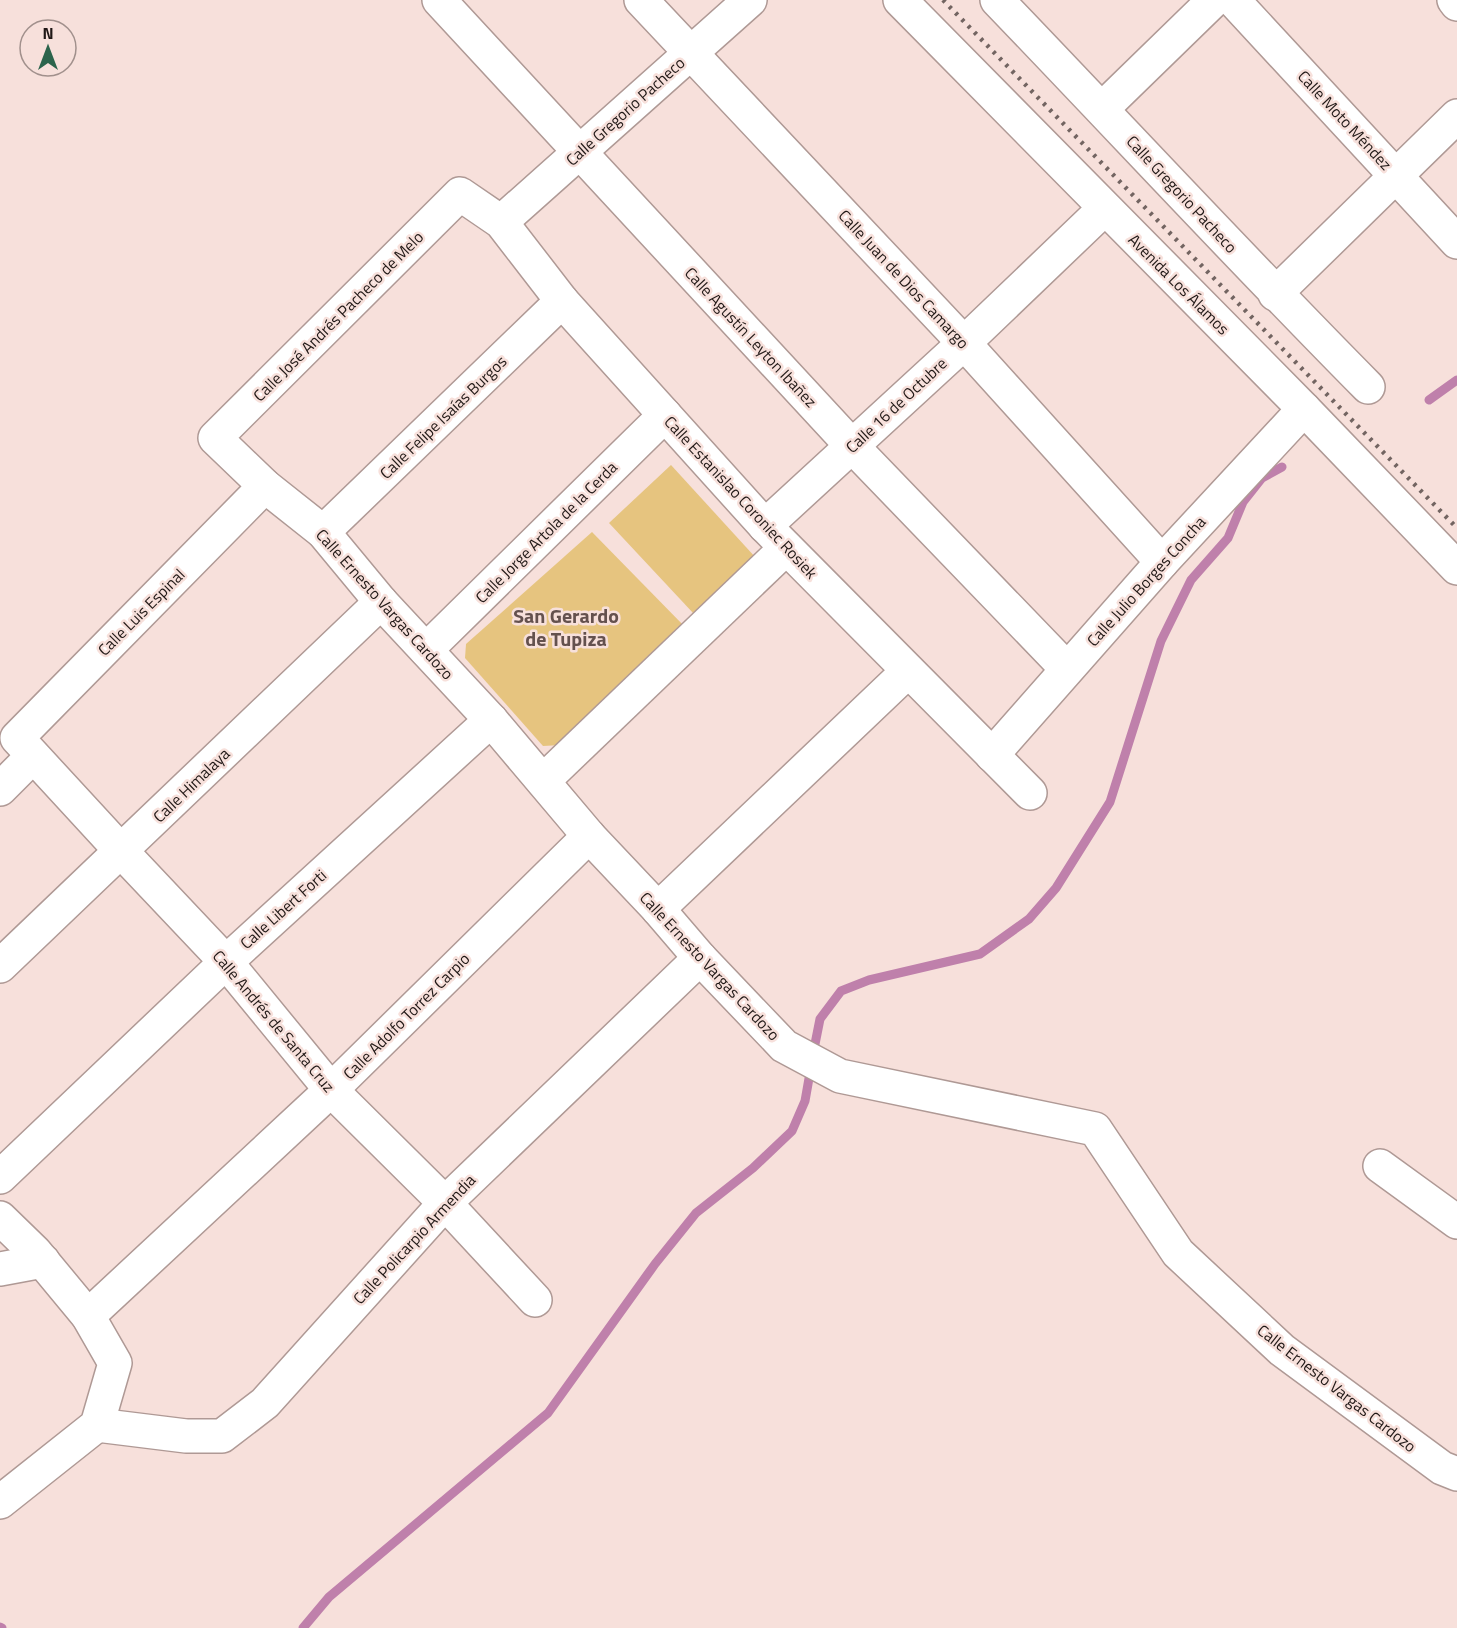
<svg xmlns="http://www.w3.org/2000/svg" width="1457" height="1628" viewBox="0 0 1457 1628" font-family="'Titillium Web',sans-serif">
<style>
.green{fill:#e6c47f}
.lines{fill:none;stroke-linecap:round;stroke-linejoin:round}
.stream{stroke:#bf80ab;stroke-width:9}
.minor-casing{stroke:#af9995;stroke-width:36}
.minor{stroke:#fff;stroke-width:33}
.rail{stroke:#726461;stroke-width:4.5;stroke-dasharray:3 6;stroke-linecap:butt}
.labels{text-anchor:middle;stroke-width:5;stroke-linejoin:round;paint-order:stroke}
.street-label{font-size:16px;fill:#201816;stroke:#f7e0db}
.quarter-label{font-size:20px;font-weight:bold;fill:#64514e;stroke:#f7e0db}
</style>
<rect width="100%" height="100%" fill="#f7e0db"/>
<g class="green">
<polygon points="671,465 756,558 694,614 609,523"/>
<polygon points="592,532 687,629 561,745 543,746 465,658 466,644"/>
</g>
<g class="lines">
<g class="stream">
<polyline points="1429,400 1457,380"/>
<polyline points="813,1054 820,1019 841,991 869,980 980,954 1029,919 1056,888 1110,802 1161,641 1191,580 1228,538 1243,502 1262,478 1282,467"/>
<polyline points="0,1627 2,1628"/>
<polyline points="303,1628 329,1597 548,1413 655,1264 696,1213 753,1168 792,1131 805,1101 811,1067"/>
</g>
<defs>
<g id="minor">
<polyline points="439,0 852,446 1067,669"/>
<polyline points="641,0 964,343 1162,562"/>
<polyline points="900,0 1304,409 1457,568"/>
<path d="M997 0C1121 129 1242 260 1368 387"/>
<polyline points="1233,0 1457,242"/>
<polyline points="1454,0 1457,4"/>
<polyline points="1102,109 1214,0"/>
<polyline points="501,222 750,0"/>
<polyline points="1275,294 1457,116"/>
<polyline points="265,486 17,738 122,852 226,962 331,1090 445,1203 535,1300"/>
<polyline points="765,526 964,343 1104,209"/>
<polyline points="323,532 562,301"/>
<polyline points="426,650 665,415"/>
<polyline points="992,755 1162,562 1304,409"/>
<polyline points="543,781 786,548"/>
<polyline points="0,789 33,756"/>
<polyline points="1030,793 765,526 562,301 501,222 460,194 215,438 265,486 323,532 381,602 491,720 589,836 658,909 700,958 784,1046 840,1076 1095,1129 1178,1253 1282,1350 1442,1468 1457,1474"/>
<polyline points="658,909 908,671"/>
<polyline points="0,966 381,602"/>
<polyline points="1380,1166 1457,1222"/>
<polyline points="0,1177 226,962 491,720"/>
<polyline points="0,1218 35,1252 88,1316 115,1363 97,1425 0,1502"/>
<polyline points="0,1269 43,1261"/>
<polyline points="88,1316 331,1090 589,836"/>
<polyline points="97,1425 186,1436 222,1436 265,1403 445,1203 700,958"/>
</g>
</defs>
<use href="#minor" class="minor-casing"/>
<use href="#minor" class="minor"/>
<polyline class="rail" points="943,0 1457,528"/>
</g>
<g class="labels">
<g class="street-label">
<text transform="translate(625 111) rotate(-42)" y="6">Calle Gregorio Pacheco</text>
<text transform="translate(1345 120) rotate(47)" y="6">Calle Moto Méndez</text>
<text transform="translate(1182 194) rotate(47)" y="6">Calle Gregorio Pacheco</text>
<text transform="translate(904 279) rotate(47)" y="6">Calle Juan de Dios Camargo</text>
<text transform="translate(1179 284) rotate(45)" y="6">Avenida Los Álamos</text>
<text transform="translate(338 316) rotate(-45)" y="6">Calle José Andrés Pacheco de Melo</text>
<text transform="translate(751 337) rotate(47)" y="6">Calle Agustín Leyton Ibañez</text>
<text transform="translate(896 405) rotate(-43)" y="6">Calle 16 de Octubre</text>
<text transform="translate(443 417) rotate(-44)" y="6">Calle Felipe Isaías Burgos</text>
<text transform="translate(741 497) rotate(47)" y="6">Calle Estanislao Coroniec Rosiek</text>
<text transform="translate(546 532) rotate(-45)" y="6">Calle Jorge Artola de la Cerda</text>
<text transform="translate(1146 581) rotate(-48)" y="6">Calle Julio Borges Concha</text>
<text transform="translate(385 604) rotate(48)" y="6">Calle Ernesto Vargas Cardozo</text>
<text transform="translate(141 612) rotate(-45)" y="6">Calle Luis Espinal</text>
<text transform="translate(191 785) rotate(-44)" y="6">Calle Himalaya</text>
<text transform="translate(283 909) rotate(-42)" y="6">Calle Libert Forti</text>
<text transform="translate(710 966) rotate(47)" y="6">Calle Ernesto Vargas Cardozo</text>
<text transform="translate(406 1016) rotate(-45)" y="6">Calle Adolfo Torrez Carpio</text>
<text transform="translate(274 1021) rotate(50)" y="6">Calle Andrés de Santa Cruz</text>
<text transform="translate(414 1239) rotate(-47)" y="6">Calle Policarpio Armendia</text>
<text transform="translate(1337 1388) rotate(38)" y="6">Calle Ernesto Vargas Cardozo</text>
</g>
<g class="quarter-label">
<text x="566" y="623">San Gerardo<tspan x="566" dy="23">de Tupiza</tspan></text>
</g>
</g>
<g transform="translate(48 48)"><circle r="28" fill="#f7e0db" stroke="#a1908c" stroke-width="1.5"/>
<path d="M0-4.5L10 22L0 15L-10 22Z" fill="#2c644c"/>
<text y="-9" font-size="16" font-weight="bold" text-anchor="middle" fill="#201816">N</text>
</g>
</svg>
